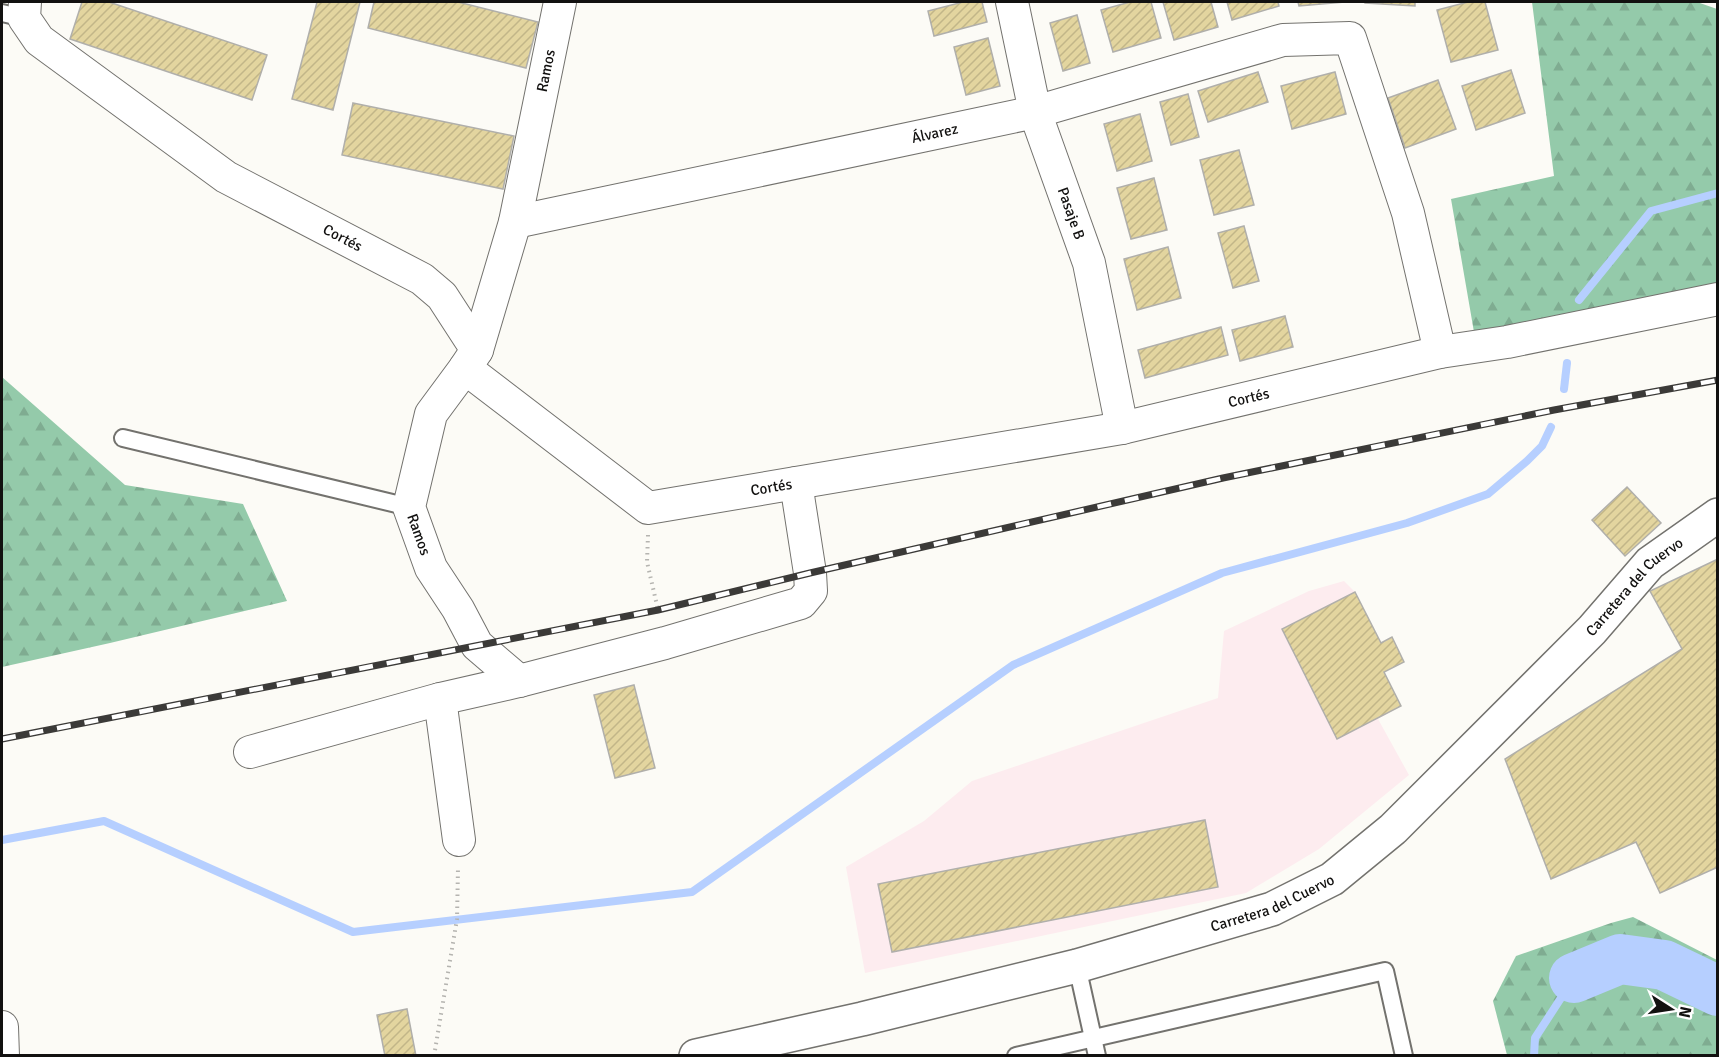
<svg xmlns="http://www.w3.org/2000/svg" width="1719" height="1057" viewBox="0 0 1719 1057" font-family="Signika,sans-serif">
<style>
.commercial{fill:#fdecef}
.forest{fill:url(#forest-firs)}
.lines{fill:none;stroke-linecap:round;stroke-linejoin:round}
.stream{stroke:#b6cfff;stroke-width:8}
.river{stroke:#b6cfff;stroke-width:50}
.building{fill:url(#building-hatch);stroke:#b0afab;stroke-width:1.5}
.lane-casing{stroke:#73726e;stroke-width:20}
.street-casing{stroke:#73726e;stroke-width:34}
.secondary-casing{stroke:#73726e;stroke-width:36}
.path{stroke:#b5b4b0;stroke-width:4;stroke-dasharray:1.5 4.5;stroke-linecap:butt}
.lane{stroke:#fff;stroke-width:16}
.street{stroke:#fff;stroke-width:32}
.secondary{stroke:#fff;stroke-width:33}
.rail-casing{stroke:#3b3a38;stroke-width:7}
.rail{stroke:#fff;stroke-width:4.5;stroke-dasharray:14;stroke-linecap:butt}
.labels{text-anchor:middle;stroke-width:4.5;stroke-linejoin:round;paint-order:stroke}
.street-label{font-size:15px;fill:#121110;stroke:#fff}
</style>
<defs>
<pattern id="forest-firs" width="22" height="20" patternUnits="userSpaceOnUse" patternTransform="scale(1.5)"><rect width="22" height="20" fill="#94caaa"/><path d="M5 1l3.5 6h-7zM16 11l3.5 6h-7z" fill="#7fac91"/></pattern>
<pattern id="building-hatch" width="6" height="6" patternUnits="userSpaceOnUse" patternTransform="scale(1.5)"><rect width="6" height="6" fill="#e3d59f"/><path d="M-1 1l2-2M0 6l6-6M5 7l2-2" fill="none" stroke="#c2b688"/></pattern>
</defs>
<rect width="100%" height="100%" fill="#fcfbf6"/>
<polygon class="commercial" points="1344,581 1355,592 1381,643 1392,637 1404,662 1384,672 1401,706 1378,719 1409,775 1319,849 1246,893 865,973 846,867 924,821 972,781 1218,698 1224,631 1309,591"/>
<g class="forest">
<polygon points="1532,2 1697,2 1717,9 1717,287 1474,332 1451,199 1554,176"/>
<polygon points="2,377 125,485 243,504 287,601 110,643 2,667"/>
<polygon points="1633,917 1717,960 1717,1055 1507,1055 1493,1001 1516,956 1611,923"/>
</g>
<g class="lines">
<g class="stream">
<polyline points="1579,300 1651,211 1718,193"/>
<polyline points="1564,389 1567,363"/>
<polyline points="2,840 104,821 353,932 692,892 1013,665 1222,573 1407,523 1488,494 1527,461 1542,446 1551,427"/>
<polyline points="1534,1056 1535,1038 1574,978"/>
</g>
<polyline class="river" points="1574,978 1620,959 1664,965 1718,991"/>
</g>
<g class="building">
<polygon points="82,2 109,2 267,55 252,100 70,39"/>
<polygon points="317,2 360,2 333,110 292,99"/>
<polygon points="374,2 458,2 538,22 526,68 368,28"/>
<polygon points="963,2 982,2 987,22 934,36 928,11"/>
<polygon points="1130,2 1151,2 1161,38 1113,52 1101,10"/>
<polygon points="1163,2 1211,2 1218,27 1174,40"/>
<polygon points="1227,2 1278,2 1279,6 1232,20"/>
<polygon points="1298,2 1345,2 1299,6"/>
<polygon points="1365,2 1415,2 1415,6 1365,3"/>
<polygon points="1468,2 1485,2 1498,50 1451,62 1437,10"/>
<polygon points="1077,15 1090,63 1063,71 1050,23"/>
<polygon points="988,38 1000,86 966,95 954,47"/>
<polygon points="1511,70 1525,113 1476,130 1462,86"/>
<polygon points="1258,72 1268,102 1208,122 1198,91"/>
<polygon points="1335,72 1346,114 1292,129 1281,86"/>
<polygon points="1438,80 1456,129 1405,148 1388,98"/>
<polygon points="1188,94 1199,137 1171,145 1160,102"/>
<polygon points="353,103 514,136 503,189 342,155"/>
<polygon points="1140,114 1152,161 1117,171 1104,124"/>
<polygon points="1239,150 1254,205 1214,215 1200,160"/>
<polygon points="1154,178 1167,230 1131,239 1117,188"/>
<polygon points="1244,226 1259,281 1233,288 1218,233"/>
<polygon points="1168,247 1181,298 1137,310 1124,259"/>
<polygon points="1285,316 1293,347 1240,361 1232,330"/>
<polygon points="1221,327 1228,355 1145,378 1138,350"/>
<polygon points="1627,487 1661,523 1625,556 1592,520"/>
<polygon points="1718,559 1718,867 1660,893 1636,842 1551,879 1505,759 1682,649 1650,591"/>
<polygon points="1355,592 1381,643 1392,637 1404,662 1384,672 1401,706 1337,739 1282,629"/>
<polygon points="634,685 655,768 615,778 594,695"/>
<polygon points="1205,820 1218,887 892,952 878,884"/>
<polygon points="407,1009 416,1056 385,1056 377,1015"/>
</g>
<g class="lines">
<defs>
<g id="lane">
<polyline points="2,13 24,18"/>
<polyline points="123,438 409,507"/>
<polyline points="1077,966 1097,1056"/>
<polyline points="1016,1056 1385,971 1404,1056"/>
</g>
<g id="street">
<path id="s1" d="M25 2 24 18 39 40 226 177 422 279 442 296 477 350 465 368 648 508 1122 428 1440 352 1507 342 1718 299"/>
<path id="s2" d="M1012 2 1035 112 1089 263 1122 428"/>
<path id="s3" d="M515 222 1035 112 1283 40 1350 38 1408 213 1440 352"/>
<path id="s4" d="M477 350 515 222 560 2"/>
<path id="s5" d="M465 368 431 414 409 507 431 568 458 609 477 645 519 681"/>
<polyline points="440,699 459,840"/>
<polyline points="250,752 440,699 519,681 665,643 801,603 811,591 810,573 796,483"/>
<polyline points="2,1027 3,1056"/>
</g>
<g id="secondary">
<path id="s6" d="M696 1056 862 1019 1077 966 1272 909 1332 879 1393 829 1592 630 1650 563 1718 515"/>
</g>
</defs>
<use href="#lane" class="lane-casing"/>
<use href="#street" class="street-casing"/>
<use href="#secondary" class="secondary-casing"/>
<g class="path">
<polyline points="648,535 647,562 659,614"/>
<polyline points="434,1056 457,919 458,868"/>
</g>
<use href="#lane" class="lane"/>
<use href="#street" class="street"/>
<use href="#secondary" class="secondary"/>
<defs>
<polyline id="rail" points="2,739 658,610 810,573 1223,478 1554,410 1718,380"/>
</defs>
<use href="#rail" class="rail-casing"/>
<use href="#rail" class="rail"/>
</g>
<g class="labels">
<g class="street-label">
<text dy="5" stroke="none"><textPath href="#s4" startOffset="288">Ramos</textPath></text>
<text dy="5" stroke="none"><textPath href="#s3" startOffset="429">Álvarez</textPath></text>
<text dy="5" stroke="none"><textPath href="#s2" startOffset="220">Pasaje B</textPath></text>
<text dy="5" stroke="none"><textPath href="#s1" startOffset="406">Cortés</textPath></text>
<text dy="5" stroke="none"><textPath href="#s1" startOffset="1449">Cortés</textPath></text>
<text dy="5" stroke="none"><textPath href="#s1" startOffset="963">Cortés</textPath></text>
<text dy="5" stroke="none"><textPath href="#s5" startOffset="182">Ramos</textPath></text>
<text dy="5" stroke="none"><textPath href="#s6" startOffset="1083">Carretera del Cuervo</textPath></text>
<text dy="5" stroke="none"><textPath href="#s6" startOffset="597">Carretera del Cuervo</textPath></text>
</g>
</g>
<rect width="1719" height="1057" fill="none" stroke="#121110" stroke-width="6"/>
<g transform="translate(1671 1009) rotate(102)" stroke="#ffffff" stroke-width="4.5" paint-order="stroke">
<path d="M0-4.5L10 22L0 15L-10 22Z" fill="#121110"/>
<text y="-9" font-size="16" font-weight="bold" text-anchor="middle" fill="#121110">N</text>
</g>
</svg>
